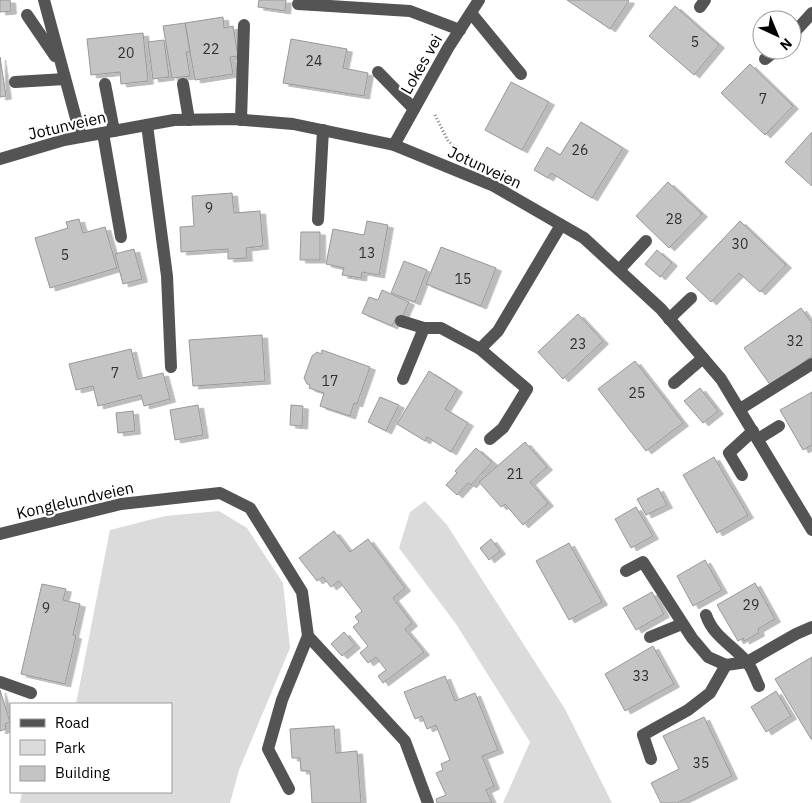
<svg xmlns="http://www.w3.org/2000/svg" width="812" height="803" viewBox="0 0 812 803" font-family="'IBM Plex Sans',sans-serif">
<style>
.green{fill:#dbdbdb}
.building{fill:#c4c4c4;stroke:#989898;filter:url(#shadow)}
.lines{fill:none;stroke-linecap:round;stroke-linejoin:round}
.path{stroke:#767676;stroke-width:3;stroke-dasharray:1 2.5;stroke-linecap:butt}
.minor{stroke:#545454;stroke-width:12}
.labels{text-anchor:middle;stroke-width:4.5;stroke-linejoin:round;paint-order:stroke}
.number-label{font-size:14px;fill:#313131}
.street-label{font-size:16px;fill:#000;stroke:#fff}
</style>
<defs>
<filter id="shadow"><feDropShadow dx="5.5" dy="3" stdDeviation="0" flood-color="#0004"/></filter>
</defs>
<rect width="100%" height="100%" fill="#fff"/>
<g class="green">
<polygon points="425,501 447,525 565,709 612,803 503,803 530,742 456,624 399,548 410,512"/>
<polygon points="219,511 247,528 283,583 290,648 239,770 230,803 20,803 22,792 171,792 171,704 76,704 110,530 165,516"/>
</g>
<g class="building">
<polygon points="0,0 10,0 11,11 0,12"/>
<polygon points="259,0 286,0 285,11 258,7"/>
<polygon points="567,0 628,0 629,1 610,29"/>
<polygon points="675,6 719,45 694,75 649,36"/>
<polygon points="223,17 224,28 233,26 238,56 230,57 233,74 195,80 185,23"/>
<polygon points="185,23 190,52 186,52 190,76 172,78 163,26"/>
<polygon points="143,33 148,81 121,84 120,72 91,75 87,39"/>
<polygon points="291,39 347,49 343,68 368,73 364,96 283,83"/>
<polygon points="164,40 169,77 153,79 148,42"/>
<polygon points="0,57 6,96 0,97"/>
<polygon points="750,64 793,106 765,135 721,93"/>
<polygon points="511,82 549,102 522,150 485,130"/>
<polygon points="581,122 623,148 592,198 551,173 548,178 534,170 547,147 560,155"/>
<polygon points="812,132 812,186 785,162"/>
<polygon points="668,182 702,214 669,248 636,216"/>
<polygon points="232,193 234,213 260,211 263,246 246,248 247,258 228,259 228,249 181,252 180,227 194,226 192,196"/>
<polygon points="79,219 83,233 105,227 117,268 50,288 35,238 68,228 66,222"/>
<polygon points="367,221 388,225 379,275 362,272 361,278 342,275 344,268 326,264 333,229 364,235"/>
<polygon points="740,221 786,265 760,292 739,273 711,302 686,278"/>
<polygon points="301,232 320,232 320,260 300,260"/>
<polygon points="441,247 496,268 481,306 426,284"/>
<polygon points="134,249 142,279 123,284 115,254"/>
<polygon points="657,250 672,263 660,277 645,264"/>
<polygon points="404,261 427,270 415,302 391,293"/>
<polygon points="382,290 409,302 402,318 397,316 392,326 362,313 369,297 378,300"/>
<polygon points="801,308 812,323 812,356 771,386 744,348"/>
<polygon points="578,314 603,341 563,379 538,352"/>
<polygon points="262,335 265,381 193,386 189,340"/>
<polygon points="131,349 138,379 163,373 170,399 144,406 141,395 98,406 93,386 76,390 69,364"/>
<polygon points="322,350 370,367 357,404 354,403 350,416 320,406 324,393 309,388 310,385 307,384 304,378 312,356 317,352 321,354"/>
<polygon points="635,361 683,423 646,451 598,389"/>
<polygon points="429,371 457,389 445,409 468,423 451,452 427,437 425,441 397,424"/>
<polygon points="700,388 718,411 703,423 684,401"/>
<polygon points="812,392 812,445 803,450 780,410"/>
<polygon points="380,397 399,405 386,431 368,422"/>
<polygon points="198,405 203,435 175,440 170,410"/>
<polygon points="291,405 303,406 302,426 290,425"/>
<polygon points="133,411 135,431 118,433 116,413"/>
<polygon points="525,442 547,467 530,482 548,503 523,525 505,504 501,507 479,482"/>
<polygon points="476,448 492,462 471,485 468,483 457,495 446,485 457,473 455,471"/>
<polygon points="714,457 748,515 717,533 683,475"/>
<polygon points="658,488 667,505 646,515 637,499"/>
<polygon points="636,507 653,536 631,548 615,519"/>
<polygon points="334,531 350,552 368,539 405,588 393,598 412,623 405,629 424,652 383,683 378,676 386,670 376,657 368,663 360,653 368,646 353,627 359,622 355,617 362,611 339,581 331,587 323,577 317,581 299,558"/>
<polygon points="491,539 500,551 489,560 480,548"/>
<polygon points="569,543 602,602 569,620 536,561"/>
<polygon points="705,560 722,590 693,606 677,576"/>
<polygon points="755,583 775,619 758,629 759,633 744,641 743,638 738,641 717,605"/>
<polygon points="42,584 66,589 63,600 80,604 73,635 76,636 65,684 21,674"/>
<polygon points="652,592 664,614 636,630 623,608"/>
<polygon points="344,632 355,645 342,656 331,644"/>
<polygon points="653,646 674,684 625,711 605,674"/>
<polygon points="812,657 812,739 811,739 775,679"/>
<polygon points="445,676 455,701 475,693 498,750 482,756 494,786 486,790 492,803 437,803 436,799 446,795 436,773 443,770 441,764 450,760 436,725 427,729 422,716 415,719 404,692"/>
<polygon points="0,690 10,722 5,724 6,729 0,731"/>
<polygon points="776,691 791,716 766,732 751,707"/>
<polygon points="704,717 732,776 677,803 661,803 651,783 679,769 663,736"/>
<polygon points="334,726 336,753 357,751 361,803 312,803 310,771 301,771 300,758 292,758 290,729"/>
</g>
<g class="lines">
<polyline class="path" points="435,115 448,141 454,146"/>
<g class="minor">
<polyline points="44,0 81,137"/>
<polyline points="298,4 410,11 460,30"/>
<polyline points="700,7 705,0"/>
<polyline points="471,13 521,74"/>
<polyline points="27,15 55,56"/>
<polyline points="792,35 812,13"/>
<polyline points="765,59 776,50"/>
<polyline points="378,72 414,109"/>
<polyline points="15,82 65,79"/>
<polyline points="105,84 114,131"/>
<polyline points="183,84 189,120"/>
<polyline points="241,120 244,25"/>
<polyline points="147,125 167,276 171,367"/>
<polyline points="103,133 121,237"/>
<polyline points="394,145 448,48 479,0"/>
<polyline points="0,159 64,140 174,120 233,119 293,124 394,145 494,186 584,238 661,309 721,379 812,530"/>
<polyline points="318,220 323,130"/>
<polyline points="619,270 646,241"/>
<polyline points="669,319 691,298"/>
<polyline points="401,321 424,328"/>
<polyline points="480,349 527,389 503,428 490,439"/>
<polyline points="403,379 424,328 441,328 480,349 498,331 561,225"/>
<polyline points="674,383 703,358"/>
<polyline points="740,409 812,364"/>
<polyline points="758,439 779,426"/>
<polyline points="742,475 729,453 753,431"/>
<polyline points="0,534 121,504 220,493 250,508 302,592 308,636 405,741 428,803"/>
<polyline points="626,571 643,562 692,638 708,657 726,665 747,662 796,634 812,627"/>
<path d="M706 615C713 636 732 645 746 661 752 667 755 678 759 686"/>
<polyline points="650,637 682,624"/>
<polyline points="0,682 31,693"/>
<polyline points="651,759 643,735 688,710 710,693 726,665"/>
<polyline points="289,789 268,749 282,700 308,636"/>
</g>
</g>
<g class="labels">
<g class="number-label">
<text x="695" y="47">5</text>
<text x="211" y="54">22</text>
<text x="126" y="58">20</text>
<text x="314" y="66">24</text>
<text x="763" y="104">7</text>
<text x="580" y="155">26</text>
<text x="209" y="213">9</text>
<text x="674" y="224">28</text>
<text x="740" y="249">30</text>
<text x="367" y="258">13</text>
<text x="65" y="260">5</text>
<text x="463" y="284">15</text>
<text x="795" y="346">32</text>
<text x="578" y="349">23</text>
<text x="115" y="378">7</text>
<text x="330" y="386">17</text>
<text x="637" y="398">25</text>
<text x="515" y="479">21</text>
<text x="751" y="610">29</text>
<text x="46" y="613">9</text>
<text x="641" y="681">33</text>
<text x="701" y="768">35</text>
</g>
<g class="street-label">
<text transform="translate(421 64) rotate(-60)" y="6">Lokes vei</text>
<text transform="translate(67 125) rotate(-13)" y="6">Jotunveien</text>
<text transform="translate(485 167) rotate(25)" y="6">Jotunveien</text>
<text transform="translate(75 500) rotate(-13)" y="6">Konglelundveien</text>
</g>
</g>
<rect x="10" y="703" width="162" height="90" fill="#ffffff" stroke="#999999"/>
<rect x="20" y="719" width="25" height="8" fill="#545454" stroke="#999999"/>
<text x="55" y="728" font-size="15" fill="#000000">Road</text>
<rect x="20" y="740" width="25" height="15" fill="#dbdbdb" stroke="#999999"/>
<text x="55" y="753" font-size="15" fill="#000000">Park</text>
<rect x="20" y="766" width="25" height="15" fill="#c4c4c4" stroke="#999999"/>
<text x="55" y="778" font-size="15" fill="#000000">Building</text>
<g transform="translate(777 35) rotate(136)"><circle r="24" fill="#ffffff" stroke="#999999"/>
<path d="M0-4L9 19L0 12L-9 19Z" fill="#000000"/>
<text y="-8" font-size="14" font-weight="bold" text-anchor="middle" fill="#000000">N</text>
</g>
</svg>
